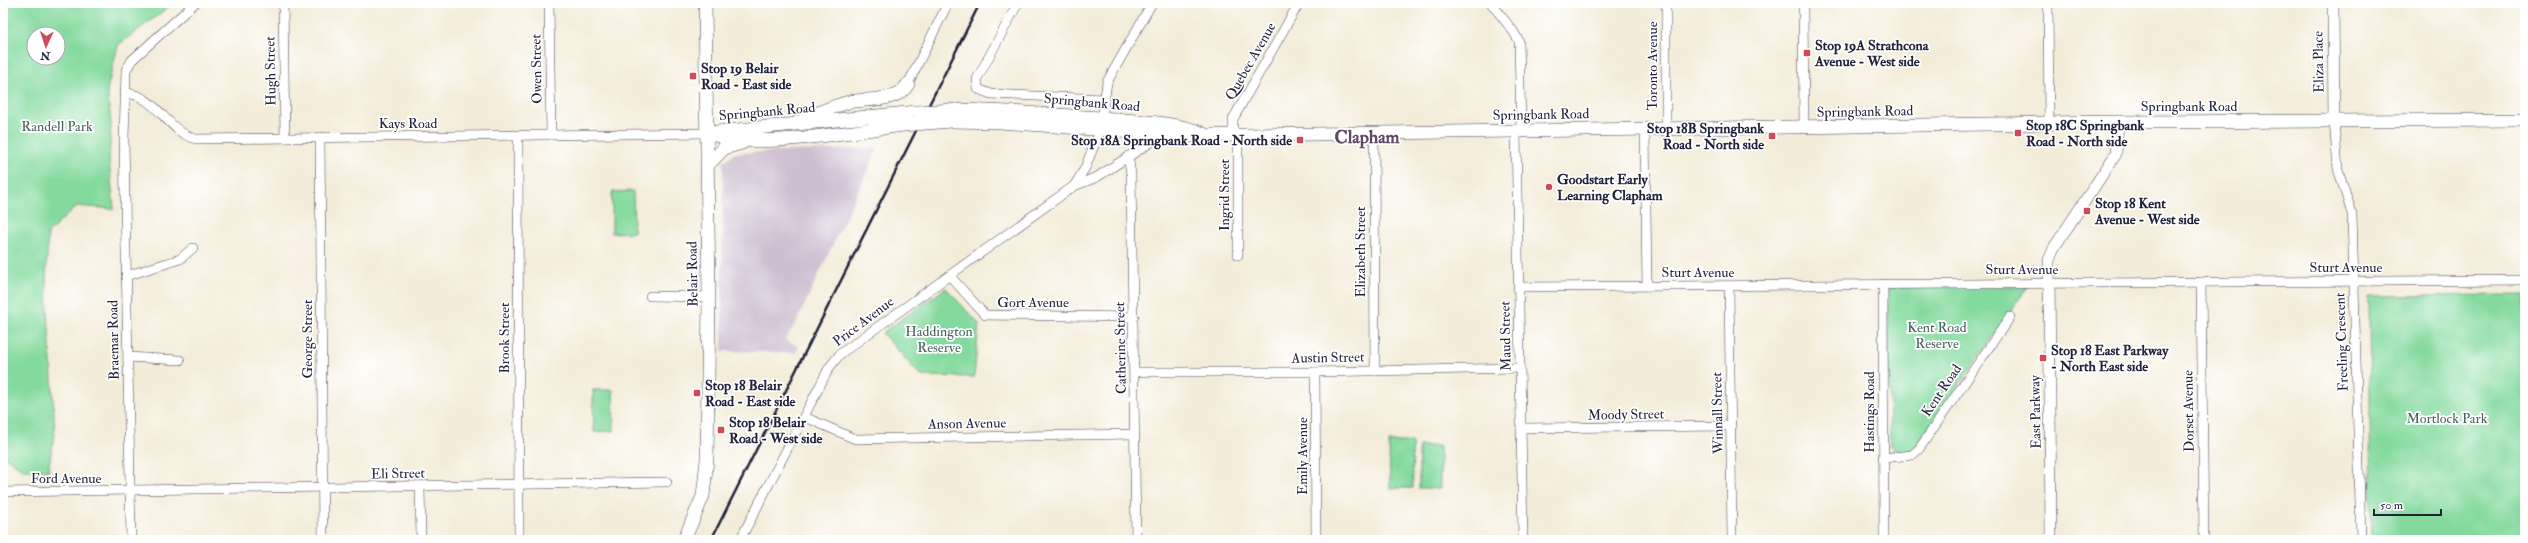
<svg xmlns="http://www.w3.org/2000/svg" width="2528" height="543" viewBox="0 0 2528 543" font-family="'IM FELL Double Pica',serif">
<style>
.industrial{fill:#cebed1}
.green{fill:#84da9e;stroke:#537e6c;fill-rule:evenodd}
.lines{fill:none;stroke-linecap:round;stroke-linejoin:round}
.minor-casing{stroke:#414053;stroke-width:10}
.tertiary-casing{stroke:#414053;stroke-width:12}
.secondary-casing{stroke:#414053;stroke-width:14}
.minor{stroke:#fff;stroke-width:9}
.tertiary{stroke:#fff;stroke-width:11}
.secondary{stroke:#fff;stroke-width:13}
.rail{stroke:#22223b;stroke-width:2.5}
.secondary-bridge-casing{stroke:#414053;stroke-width:14;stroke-linecap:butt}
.secondary-bridge{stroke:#fff;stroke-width:13}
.poi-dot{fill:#d1495b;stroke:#fff;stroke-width:1.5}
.labels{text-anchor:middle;stroke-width:3.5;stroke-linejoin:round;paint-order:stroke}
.poi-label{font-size:14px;font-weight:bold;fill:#22223b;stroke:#fff;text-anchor:start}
.street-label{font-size:14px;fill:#22223b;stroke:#fff}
.park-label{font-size:14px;fill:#44625e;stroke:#fff}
.district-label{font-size:18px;font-weight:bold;fill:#5f4866;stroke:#fff}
</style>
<rect width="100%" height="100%" fill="#fff"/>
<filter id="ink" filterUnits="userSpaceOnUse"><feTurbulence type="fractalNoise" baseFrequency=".025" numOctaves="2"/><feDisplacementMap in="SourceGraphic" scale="8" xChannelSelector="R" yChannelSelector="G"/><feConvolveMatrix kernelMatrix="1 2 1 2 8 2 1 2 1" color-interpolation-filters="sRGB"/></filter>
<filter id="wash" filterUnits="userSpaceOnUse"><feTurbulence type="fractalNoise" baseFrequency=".012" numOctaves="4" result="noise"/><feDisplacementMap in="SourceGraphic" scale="16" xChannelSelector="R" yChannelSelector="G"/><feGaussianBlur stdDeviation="0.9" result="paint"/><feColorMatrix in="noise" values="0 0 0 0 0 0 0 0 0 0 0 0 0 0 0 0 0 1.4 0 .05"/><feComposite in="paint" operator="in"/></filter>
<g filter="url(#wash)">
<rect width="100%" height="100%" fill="#f3ecd8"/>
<polygon class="industrial" points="878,148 797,321 785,340 799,347 795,353 722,351 723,162 735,153"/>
<g class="green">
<path d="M3 3H174L118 45 107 90 111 123 109 161 114 209 77 206 48 233 46 277 55 430 48 471 23 470 3 455ZM34 34H58V58H34Z"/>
<polygon points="633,191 634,232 612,233 612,192"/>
<polygon points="1888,286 2028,286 1917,445 1909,451 1898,452 1890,446"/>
<polygon points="946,288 979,324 974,377 921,376 882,333"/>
<polygon points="2525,295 2525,540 2371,540 2369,296"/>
<polygon points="593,390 613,390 614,431 594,432"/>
<polygon points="1389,442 1412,442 1413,488 1390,488"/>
<rect x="1419" y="446" width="21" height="42"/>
</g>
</g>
<g filter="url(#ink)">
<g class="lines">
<defs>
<g id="minor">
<polyline points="283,3 285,138"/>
<polyline points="549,3 551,135"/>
<polyline points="1018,3 977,79 978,89 991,94 1104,99"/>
<polyline points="1491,3 1513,31 1519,41 1521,131"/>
<polyline points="1666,3 1666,129"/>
<polyline points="1803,3 1804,128"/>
<polyline points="2048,3 2049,123"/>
<polyline points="908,84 948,3"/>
<path d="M125 93C157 95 167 132 196 139L708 133"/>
<polyline points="1102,118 1107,82 1152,3"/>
<polyline points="2334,121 2338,169 2352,214 2361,540"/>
<polyline points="1645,129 1647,286"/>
<polyline points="1516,131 1523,540"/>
<polyline points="1374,132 1375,371"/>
<polyline points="1233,134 1233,119 1299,3"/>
<polyline points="518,136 519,540"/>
<polyline points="320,137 323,540"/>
<polyline points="1128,156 1131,174 1136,540"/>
<polyline points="1074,186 1085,168 1100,131"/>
<polyline points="1238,255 1238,134"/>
<polyline points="126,276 180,259 193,248"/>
<polyline points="950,276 985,315 1134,317"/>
<polyline points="2201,282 2204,540"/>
<polyline points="1883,284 1884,540"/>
<polyline points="1729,286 1732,540"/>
<polyline points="1518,287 2525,280"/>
<polyline points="650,296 709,297"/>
<polyline points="128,357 180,360"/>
<polyline points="1136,372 1315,372 1520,368"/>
<polyline points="1315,372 1316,540"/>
<polyline points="805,417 855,439 1134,434"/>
<polyline points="1521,428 1731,426"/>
<polyline points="1883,458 1912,455 1919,449 2010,317"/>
<polyline points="420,486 421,540"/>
<polyline points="3,492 667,482"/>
<polyline points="131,540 124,139 126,70 132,60 195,3"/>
<polyline points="740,540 829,368 840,354 1074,186 1097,177 1162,135"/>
</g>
<g id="tertiary">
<polyline points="2333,3 2334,121"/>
<polyline points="2051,540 2049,260 2055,246 2116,154 2118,122"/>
</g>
<g id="secondary">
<path d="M955 110C1008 111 1061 115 1114 119 1143 122 1174 122 1202 133"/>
<polyline points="951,121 1000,122 1185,136 2118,122 2525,120"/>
<path d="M797 123C814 114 831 107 849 102 868 98 897 103 908 84"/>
<polyline points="708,133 917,112"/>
<path d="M716 135C756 151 867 128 914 124"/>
<polyline points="708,165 724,148 742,143"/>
<polyline points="684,540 703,496 707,460 709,297 705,3"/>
</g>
</defs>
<use href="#minor" class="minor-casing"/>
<use href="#tertiary" class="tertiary-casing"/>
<use href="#secondary" class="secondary-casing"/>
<use href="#minor" class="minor"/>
<use href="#tertiary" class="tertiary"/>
<use href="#secondary" class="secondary"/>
<polyline class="rail" points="711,540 980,3"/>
<defs>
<g id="secondary-bridge">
<polyline points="917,112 955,110"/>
<polyline points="914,124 951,121"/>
</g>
</defs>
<use href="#secondary-bridge" class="secondary-bridge-casing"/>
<use href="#secondary-bridge" class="secondary-bridge"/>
</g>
</g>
<g class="poi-dot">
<rect x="1803" y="49" width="8" height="8" rx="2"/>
<rect x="689" y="72" width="8" height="8" rx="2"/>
<rect x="2014" y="129" width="8" height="8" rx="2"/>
<rect x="1768" y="132" width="8" height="8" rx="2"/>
<rect x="1296" y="136" width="8" height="8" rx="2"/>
<circle cx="1549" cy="187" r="4"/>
<rect x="2083" y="207" width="8" height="8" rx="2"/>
<rect x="2039" y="354" width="8" height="8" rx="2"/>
<rect x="693" y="389" width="8" height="8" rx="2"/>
<rect x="717" y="426" width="8" height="8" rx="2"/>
</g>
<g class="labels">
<g class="poi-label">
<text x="1815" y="50">Stop 19A Strathcona<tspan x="1815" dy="16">Avenue - West side</tspan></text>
<text x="701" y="73">Stop 19 Belair<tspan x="701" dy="16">Road - East side</tspan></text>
<text x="2026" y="130">Stop 18C Springbank<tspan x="2026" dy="16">Road - North side</tspan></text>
<text x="1764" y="133" text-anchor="end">Stop 18B Springbank<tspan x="1764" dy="16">Road - North side</tspan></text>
<text x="1292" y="145" text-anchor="end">Stop 18A Springbank Road - North side</text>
<text x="1557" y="184">Goodstart Early<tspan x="1557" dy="16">Learning Clapham</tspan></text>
<text x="2095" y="208">Stop 18 Kent<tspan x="2095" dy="16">Avenue - West side</tspan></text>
<text x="2051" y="355">Stop 18 East Parkway<tspan x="2051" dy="16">- North East side</tspan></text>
<text x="705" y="390">Stop 18 Belair<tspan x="705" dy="16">Road - East side</tspan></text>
<text x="729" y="427">Stop 18 Belair<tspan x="729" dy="16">Road - West side</tspan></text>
</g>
<g class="street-label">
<text transform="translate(1250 61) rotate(-60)" y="5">Quebec Avenue</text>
<text transform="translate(2318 62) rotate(-91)" y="5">Eliza Place</text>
<text transform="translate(1652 66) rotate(-90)" y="5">Toronto Avenue</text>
<text transform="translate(536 69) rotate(-91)" y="5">Owen Street</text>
<text transform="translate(270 71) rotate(-91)" y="5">Hugh Street</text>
<text transform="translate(1092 102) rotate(5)" y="5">Springbank Road</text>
<text x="2189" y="111">Springbank Road</text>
<text transform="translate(767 111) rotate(-5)" y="5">Springbank Road</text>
<text transform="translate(1865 111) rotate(-1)" y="5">Springbank Road</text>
<text transform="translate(1541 114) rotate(-1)" y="5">Springbank Road</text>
<text x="408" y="128">Kays Road</text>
<text transform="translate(1224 195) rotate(-90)" y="5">Ingrid Street</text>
<text transform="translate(1360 252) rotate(-90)" y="5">Elizabeth Street</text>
<text x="2346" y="272">Sturt Avenue</text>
<text x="2022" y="274">Sturt Avenue</text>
<text x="1698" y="277">Sturt Avenue</text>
<text transform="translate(692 274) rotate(-91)" y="5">Belair Road</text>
<text x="1033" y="307">Gort Avenue</text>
<text transform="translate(863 321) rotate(-37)" y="5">Price Avenue</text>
<text transform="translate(1505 336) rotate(-91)" y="5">Maud Street</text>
<text transform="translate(504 338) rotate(-90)" y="5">Brook Street</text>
<text transform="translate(307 339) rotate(-90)" y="5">George Street</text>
<text transform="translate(113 340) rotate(-91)" y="5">Braemar Road</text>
<text transform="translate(2341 342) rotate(-92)" y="5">Freeling Crescent</text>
<text transform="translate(1120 348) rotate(-91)" y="5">Catherine Street</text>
<text transform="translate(1328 357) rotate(-1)" y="5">Austin Street</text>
<text transform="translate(1941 390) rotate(-56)" y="5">Kent Road</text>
<text transform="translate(2188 411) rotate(-91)" y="5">Dorset Avenue</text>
<text transform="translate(1869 412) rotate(-90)" y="5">Hastings Road</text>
<text transform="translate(2035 412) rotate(-91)" y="5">East Parkway</text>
<text transform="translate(1717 413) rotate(-91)" y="5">Winnall Street</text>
<text transform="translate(1626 414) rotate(-1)" y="5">Moody Street</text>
<text transform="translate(967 423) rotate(-1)" y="5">Anson Avenue</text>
<text transform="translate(1302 456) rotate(-90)" y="5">Emily Avenue</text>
<text transform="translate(398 473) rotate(-1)" y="5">Eli Street</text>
<text x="66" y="483">Ford Avenue</text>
</g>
<g class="park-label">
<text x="57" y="131">Randell Park</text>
<text x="1937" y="332">Kent Road<tspan x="1937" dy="16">Reserve</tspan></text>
<text x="939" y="336">Haddington<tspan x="939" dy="16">Reserve</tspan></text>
<text x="2447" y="423">Mortlock Park</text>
</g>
<g class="district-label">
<text x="1367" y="143">Clapham</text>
</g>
</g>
<rect width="2528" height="543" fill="none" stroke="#fff" stroke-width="16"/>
<g transform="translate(46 46) rotate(183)"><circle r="19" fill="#ffffff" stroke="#a7a7b1"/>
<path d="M0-3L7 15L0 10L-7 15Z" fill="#d1495b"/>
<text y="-6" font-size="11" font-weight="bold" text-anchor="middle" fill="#22223b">N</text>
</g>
<path d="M2374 509v6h67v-6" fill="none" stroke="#22223b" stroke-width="2"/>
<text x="2380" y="509" font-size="12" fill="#22223b" stroke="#ffffff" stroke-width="3" paint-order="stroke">50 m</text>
</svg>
